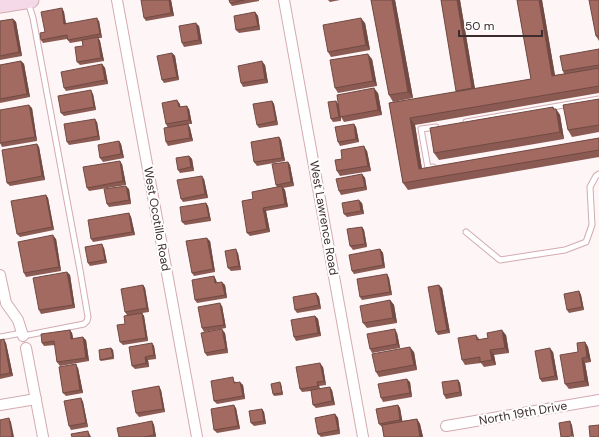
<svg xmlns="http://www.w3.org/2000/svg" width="599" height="437" viewBox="0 0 599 437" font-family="'DM Sans',sans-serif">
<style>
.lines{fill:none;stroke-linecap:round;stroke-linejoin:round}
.lane-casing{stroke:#d3abb1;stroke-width:7}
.street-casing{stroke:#d3abb1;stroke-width:12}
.secondary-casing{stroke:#d3abb1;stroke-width:17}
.lane{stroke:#fff;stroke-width:5}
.street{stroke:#fff;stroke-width:10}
.secondary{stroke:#f5d9e9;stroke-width:15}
.wall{fill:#8b5b53}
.shaded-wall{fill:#714a43}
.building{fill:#a26a60;stroke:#714a43}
.labels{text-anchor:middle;stroke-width:4;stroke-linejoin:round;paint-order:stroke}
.street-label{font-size:12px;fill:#3c2c2e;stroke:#fff}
</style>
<rect width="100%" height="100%" fill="#fdf5f6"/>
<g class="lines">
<defs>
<g id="lane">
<polyline points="466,122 599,99"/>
<polyline points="433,167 428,168 421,129 436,127"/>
<polyline points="466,232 500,260 565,250 586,242 592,225 590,187 596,176 599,174"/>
<polyline points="23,336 84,324 87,321 88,317 80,270 33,18 28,2"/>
<polyline points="0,337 22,333"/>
</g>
<g id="street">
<polyline points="117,0 197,437"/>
<polyline points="284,0 363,437"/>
<polyline points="0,275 6,303 18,320 23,336"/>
<polyline points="26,348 43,437"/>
<polyline points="0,405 36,399"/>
<polyline points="446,426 599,400"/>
</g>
<polyline id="secondary" points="0,5 31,0"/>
</defs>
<use href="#lane" class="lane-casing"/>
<use href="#street" class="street-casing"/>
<use href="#secondary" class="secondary-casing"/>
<use href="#lane" class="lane"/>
<use href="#street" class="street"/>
<use href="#secondary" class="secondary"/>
</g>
<g class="wall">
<polygon points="171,0 174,16 146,21 144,18"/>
<polygon points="229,0 259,0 259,1 232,6 230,3"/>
<polygon points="328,0 340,0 330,2"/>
<polygon points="371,0 395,0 413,98 393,102 389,95"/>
<polygon points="441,0 460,0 475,89 531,79 517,0 542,0 555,75 564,74 563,71 599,49 599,93 415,125 422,169 599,138 599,157 408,190 403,183 389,103 457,92"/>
<polygon points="599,0 599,41 596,36"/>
<polygon points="62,8 64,12 66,23 99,21 102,38 98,38 100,41 104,61 80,65 77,62 83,46 82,41 70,43 67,39 43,43 41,40 45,32"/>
<polygon points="255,12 258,16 260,30 239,33 236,30"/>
<polygon points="13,19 16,22 22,56 0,60 0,21"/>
<polygon points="365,23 370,50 331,57 328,52"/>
<polygon points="199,26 202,44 184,47 182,43"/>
<polygon points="172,53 175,56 179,80 164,83 162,80"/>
<polygon points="372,59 377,86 338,93 335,88"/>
<polygon points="21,61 24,64 30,97 0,103 0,65"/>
<polygon points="102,64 105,68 108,84 66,91 64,88"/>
<polygon points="265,65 268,83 243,87 241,83"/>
<polygon points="378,93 382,115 344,122 341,117 341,121 333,122 331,119 336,101 338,104"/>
<polygon points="93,94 96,110 64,116 61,113"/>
<polygon points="599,99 599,132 572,137 568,130"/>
<polygon points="272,101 274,104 278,125 259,128 257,125"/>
<polygon points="180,104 180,107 189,109 192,124 188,124 190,128 193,141 168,146 166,142 168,128 166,124"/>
<polygon points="553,107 554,109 556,109 560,115 564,139 439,160 434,153"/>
<polygon points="32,108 37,141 2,147 0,143"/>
<polygon points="97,122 100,140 69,145 67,142"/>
<polygon points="354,124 356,127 359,142 340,146 338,142"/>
<polygon points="279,137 281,140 285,161 257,166 254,162"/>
<polygon points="119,141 121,144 124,158 103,162 100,158"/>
<polygon points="37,144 39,147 45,180 10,186 7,183"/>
<polygon points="367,151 371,171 340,176 337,171 342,159"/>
<polygon points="189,156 192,159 194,171 180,173 178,170"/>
<polygon points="288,162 290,165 294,186 283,188 285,190 288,207 266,211 270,232 250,236 247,233 253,199 277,187 276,185"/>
<polygon points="122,164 126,185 89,191 87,188"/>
<polygon points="362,174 365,178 367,190 341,195 339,191"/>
<polygon points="204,179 208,198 183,202 181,199"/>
<polygon points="129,189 131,204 109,207 107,204"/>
<polygon points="46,195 48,198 54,230 20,237 17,234"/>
<polygon points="206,203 208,206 211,221 185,225 182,222"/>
<polygon points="362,203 364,214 347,217 344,214"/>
<polygon points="129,213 131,217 135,235 93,242 91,239"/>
<polygon points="362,227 364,230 367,247 353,250 350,246"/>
<polygon points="56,239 61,271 26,277 24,273"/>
<polygon points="210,241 215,272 194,276 192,273"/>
<polygon points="104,248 107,263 90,266 88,263"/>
<polygon points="380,249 383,253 385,268 354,274 352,271"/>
<polygon points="238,253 241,270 231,271 228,268"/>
<polygon points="67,272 70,275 75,308 41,314 39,310"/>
<polygon points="387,274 389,278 392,295 362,300 360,297"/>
<polygon points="214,276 216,280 217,283 225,285 227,298 197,303 195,300"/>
<polygon points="143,285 145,288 149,312 142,313 144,316 148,341 123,345 120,342 127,315 125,312"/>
<polygon points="442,288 450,333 438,335 436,332"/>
<polygon points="579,291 581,295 584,310 569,313 567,310"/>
<polygon points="316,293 319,297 321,309 297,313 295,310"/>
<polygon points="390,300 394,305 397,323 367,328 363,323"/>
<polygon points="222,306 226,328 204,332 202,328"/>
<polygon points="315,316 318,319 321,336 296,341 294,337"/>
<polygon points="70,330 72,333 73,339 86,340 89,361 60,366 57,362 55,345 44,346 42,343"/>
<polygon points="225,333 228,353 207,356 205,353"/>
<polygon points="397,333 400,348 372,353 370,349"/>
<polygon points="476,335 480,340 506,335 509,353 494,355 496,365 484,367 481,363 465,365 462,360"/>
<polygon points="0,340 6,343 13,376 0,379"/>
<polygon points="585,342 588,347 591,362 585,363 589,386 569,389 565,384 578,352"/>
<polygon points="152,343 154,346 156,359 148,360 149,367 135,369 132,366"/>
<polygon points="111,348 113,350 114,359 101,361 100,360"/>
<polygon points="414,352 417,370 379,377 376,372"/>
<polygon points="553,352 558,380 542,382 540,379"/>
<polygon points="323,367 326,385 319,386 320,389 332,390 335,405 316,408 313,405 311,391 302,392 300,389"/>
<polygon points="78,368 83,393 66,396 63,393"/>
<polygon points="458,380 460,383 462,396 446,399 444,395"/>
<polygon points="235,381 236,383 243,385 245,399 217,404 214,401"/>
<polygon points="410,382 412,397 383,402 381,398"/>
<polygon points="281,384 283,395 274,396 273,394"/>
<polygon points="161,390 165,412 139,417 136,413"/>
<polygon points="81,398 83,402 88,427 71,430 69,426"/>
<polygon points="398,405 400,408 402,421 417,419 420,424 423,437 384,437 382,427 379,424"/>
<polygon points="236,408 240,429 217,433 214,430"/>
<polygon points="262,409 264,412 266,424 254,426 251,423"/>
<polygon points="335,414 338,418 340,434 321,437 318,434"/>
<polygon points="152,421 154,425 156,437 119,437"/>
</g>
<g class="shaded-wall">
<polygon points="169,0 171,0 174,16 171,13"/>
<polygon points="392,0 395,0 413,98 408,92"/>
<polygon points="457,0 460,0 476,95 472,88"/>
<polygon points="539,0 542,0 556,82 552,76"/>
<polygon points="62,8 64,12 66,27 64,24"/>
<polygon points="255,12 258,16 260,30 258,26"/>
<polygon points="97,18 99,21 102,38 100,34"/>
<polygon points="361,18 365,23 370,50 366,45"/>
<polygon points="13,19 16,22 22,56 19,52"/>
<polygon points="196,23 199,26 202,44 199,40"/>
<polygon points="98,37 100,41 104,61 101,58"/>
<polygon points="172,53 175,56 179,80 177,77"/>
<polygon points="368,54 372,59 377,86 373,81"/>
<polygon points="21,61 24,64 30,97 27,94"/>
<polygon points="262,61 265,65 268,83 265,79"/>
<polygon points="102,64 105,68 108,84 105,80"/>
<polygon points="374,88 378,93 382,115 378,110"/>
<polygon points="91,90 93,94 96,110 94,107"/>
<polygon points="177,100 180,104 181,111 179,107"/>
<polygon points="272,101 274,104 278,125 276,121"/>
<polygon points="336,101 338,104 341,121 339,117"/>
<polygon points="29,105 32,108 37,141 35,137"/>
<polygon points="187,106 189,109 192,124 189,120"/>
<polygon points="553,107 556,112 556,109 560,115 564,139 560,132"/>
<polygon points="410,118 415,125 423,176 419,169"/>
<polygon points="95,119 97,122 100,140 98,136"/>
<polygon points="188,124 190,128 193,141 190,138"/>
<polygon points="354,124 356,127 359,142 356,139"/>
<polygon points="279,137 281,140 285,161 282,158"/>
<polygon points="119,141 121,144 124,158 121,154"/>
<polygon points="37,144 39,147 45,180 42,176"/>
<polygon points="364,146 367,151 371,171 368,166"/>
<polygon points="189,156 192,159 194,171 191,167"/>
<polygon points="120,161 122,164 126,185 123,181"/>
<polygon points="288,162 290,165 294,186 291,182"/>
<polygon points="362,174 365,178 367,190 365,187"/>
<polygon points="202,176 204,179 208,198 205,194"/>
<polygon points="126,186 129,189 131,204 129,200"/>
<polygon points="282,186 285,190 288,207 285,204"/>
<polygon points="46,195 48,198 54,230 52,227"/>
<polygon points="359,200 362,203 364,214 361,211"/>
<polygon points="206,203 208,206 211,221 209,217"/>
<polygon points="263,208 266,211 270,232 267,229"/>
<polygon points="129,213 131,217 135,235 132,232"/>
<polygon points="362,227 364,230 367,247 365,244"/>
<polygon points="53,235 56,239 61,271 59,267"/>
<polygon points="207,238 210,241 215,272 213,269"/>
<polygon points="102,244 104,248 107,263 105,260"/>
<polygon points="236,249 238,253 241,270 239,266"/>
<polygon points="380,249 383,253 385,268 383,265"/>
<polygon points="67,272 70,275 75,308 73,305"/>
<polygon points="387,274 389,278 392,295 390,292"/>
<polygon points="214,276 216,280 218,287 215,283"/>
<polygon points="222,282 225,285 227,298 225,295"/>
<polygon points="143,285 145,288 149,312 147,308"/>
<polygon points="439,285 442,288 450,333 447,330"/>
<polygon points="579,291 581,295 584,310 582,307"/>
<polygon points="316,293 319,297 321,309 319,305"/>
<polygon points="390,300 394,305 397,323 393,318"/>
<polygon points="220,303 222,306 226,328 224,325"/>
<polygon points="142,313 144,316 148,341 146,338"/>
<polygon points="315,316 318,319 321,336 318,333"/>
<polygon points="222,329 225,333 228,353 226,349"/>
<polygon points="395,329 397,333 400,348 397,344"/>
<polygon points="70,330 72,333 74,342 71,339"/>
<polygon points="502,330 506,335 509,353 505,348"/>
<polygon points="83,337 86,340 89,361 86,358"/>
<polygon points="4,339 6,343 13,376 10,373"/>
<polygon points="585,342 588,347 591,362 587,357"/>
<polygon points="152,343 154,346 156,359 154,355"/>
<polygon points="410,347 414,352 417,370 414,365"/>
<polygon points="111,348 113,350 114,359 113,357"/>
<polygon points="550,348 553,352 558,380 555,376"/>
<polygon points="490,350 494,355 496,365 492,360"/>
<polygon points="145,357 148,360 149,367 146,363"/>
<polygon points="582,358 585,363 589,386 585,381"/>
<polygon points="320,363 323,367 326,385 324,381"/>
<polygon points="76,364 78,368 83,393 80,390"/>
<polygon points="407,379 410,382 412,397 410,393"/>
<polygon points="458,380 460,383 462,396 460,392"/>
<polygon points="240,382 243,385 245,399 243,396"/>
<polygon points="280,382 281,384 283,395 282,393"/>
<polygon points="317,382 319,386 320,389 318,386"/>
<polygon points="159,386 161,390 165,412 163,409"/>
<polygon points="330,387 332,390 335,405 332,401"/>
<polygon points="81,398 83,402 88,427 86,423"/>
<polygon points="234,405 236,408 240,429 238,426"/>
<polygon points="398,405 400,408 403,424 400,420"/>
<polygon points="262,409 264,412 266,424 264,421"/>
<polygon points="335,414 338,418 340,434 338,430"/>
<polygon points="9,418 11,422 14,437 12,437"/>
<polygon points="417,419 420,424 423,437 420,437"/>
<polygon points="152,421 154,425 156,437 154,435"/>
<polygon points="570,421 572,425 574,437 573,437 572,436"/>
<polygon points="88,431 91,437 89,437"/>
</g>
<g class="building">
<polygon points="141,0 169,0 171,13 144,18"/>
<polygon points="229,0 244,0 230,3"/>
<polygon points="371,0 392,0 408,92 389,95"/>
<polygon points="441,0 457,0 472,88 456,91"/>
<polygon points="517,0 539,0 552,76 599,68 599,86 410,118 419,169 599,138 599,150 403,183 389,103 531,79"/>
<polygon points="589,0 599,0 599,36 596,36"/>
<polygon points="62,8 64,24 97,18 100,34 68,40 67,35 41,40 40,33 45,32 41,12"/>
<polygon points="255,12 258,26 236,30 234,16"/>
<polygon points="361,18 366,45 328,52 323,25"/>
<polygon points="13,19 19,52 0,56 0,21"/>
<polygon points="196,23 199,40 182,43 179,26"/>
<polygon points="98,37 101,58 77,62 75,47 83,46 82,40"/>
<polygon points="599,49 599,65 563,71 560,56"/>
<polygon points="172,53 177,77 162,80 157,56"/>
<polygon points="368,54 373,81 335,88 330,60"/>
<polygon points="21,61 27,94 0,99 0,65"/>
<polygon points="262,61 265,79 241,83 238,66"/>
<polygon points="102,64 105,80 64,88 61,72"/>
<polygon points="374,88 378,110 340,117 337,95"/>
<polygon points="91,90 94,107 61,113 58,96"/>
<polygon points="599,99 599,125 568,130 563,105"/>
<polygon points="177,100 179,107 187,106 189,120 166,124 162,103"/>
<polygon points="272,101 276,121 257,125 253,104"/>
<polygon points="336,101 339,117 331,119 328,102"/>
<polygon points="29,105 35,137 0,143 0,110"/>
<polygon points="553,107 553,109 556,109 560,132 434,153 430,128"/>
<polygon points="95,119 98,136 67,142 64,124"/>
<polygon points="188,124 190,138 166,142 164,128"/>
<polygon points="354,124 356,139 338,142 335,127"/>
<polygon points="279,137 282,158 254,162 251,142"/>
<polygon points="119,141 121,154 100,158 98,145"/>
<polygon points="37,144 42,176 7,183 2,150"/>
<polygon points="364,146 368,166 337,171 335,160 342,159 341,150"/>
<polygon points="189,156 191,167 178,170 176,158"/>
<polygon points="120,161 123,181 87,188 83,167"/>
<polygon points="288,162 291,182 276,185 272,164"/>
<polygon points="362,174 365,187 339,191 336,179"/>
<polygon points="202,176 205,194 181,199 177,180"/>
<polygon points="126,186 129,200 107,204 104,189"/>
<polygon points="282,186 285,204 263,208 267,229 247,233 242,201 253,199 252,192"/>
<polygon points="46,195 52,227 17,234 11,201"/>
<polygon points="359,200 361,211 344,214 342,203"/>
<polygon points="206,203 209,217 182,222 180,207"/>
<polygon points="129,213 132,232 91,239 88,220"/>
<polygon points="362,227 365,244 350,246 347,229"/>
<polygon points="53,235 59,267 24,273 18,242"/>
<polygon points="207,238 213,269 192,273 186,241"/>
<polygon points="102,244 105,260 88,263 85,247"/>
<polygon points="236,249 239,266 228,268 225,251"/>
<polygon points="380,249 383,265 352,271 349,255"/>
<polygon points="67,272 73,305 39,310 33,278"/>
<polygon points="387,274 390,292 360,297 357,279"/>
<polygon points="214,276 215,283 222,282 225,295 195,300 192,280"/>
<polygon points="143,285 147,308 125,312 121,289"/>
<polygon points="439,285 447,330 436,332 428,287"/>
<polygon points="579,291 582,307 567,310 564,294"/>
<polygon points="316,293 319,305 295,310 293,297"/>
<polygon points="390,300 393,318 363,323 360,306"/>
<polygon points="220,303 224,325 202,328 198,307"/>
<polygon points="142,313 146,338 120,342 117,325 125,324 124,316"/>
<polygon points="315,316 318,333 294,337 291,320"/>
<polygon points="222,329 226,349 205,353 201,333"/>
<polygon points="395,329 397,344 370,349 367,334"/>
<polygon points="70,330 71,339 83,337 86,358 57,362 54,341 42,343 41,334"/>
<polygon points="502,330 505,348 490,350 492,360 480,362 480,357 462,360 458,338 476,335 477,340 488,338 487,333"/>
<polygon points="4,339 10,373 0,375 0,340"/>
<polygon points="585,342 587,357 582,358 585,381 565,384 560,355 578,352 577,343"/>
<polygon points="152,343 154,355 145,357 146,363 132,366 129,347"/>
<polygon points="410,347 414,365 376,372 372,354"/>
<polygon points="111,348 113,357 100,360 99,350"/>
<polygon points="550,348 555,376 540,379 535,351"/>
<polygon points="320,363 324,381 317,382 318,386 300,389 296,367"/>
<polygon points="76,364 80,390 63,393 59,367"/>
<polygon points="233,377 234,383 240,382 243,396 214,401 211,381"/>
<polygon points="407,379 410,393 381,398 378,384"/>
<polygon points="458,380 460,392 444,395 442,382"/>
<polygon points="280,382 282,393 273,394 271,384"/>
<polygon points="159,386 163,409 136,413 132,391"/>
<polygon points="330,387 332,401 313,405 311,390"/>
<polygon points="81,398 86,423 69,426 64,401"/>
<polygon points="234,405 238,426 214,430 211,409"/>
<polygon points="398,405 400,420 379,424 376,409"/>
<polygon points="262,409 264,421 251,423 249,411"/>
<polygon points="335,414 338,430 318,434 315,418"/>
<polygon points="9,418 12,437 0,437 0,420"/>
<polygon points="417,419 420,437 384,437 382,425"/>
<polygon points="152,421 154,435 144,437 119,437 117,428"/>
<polygon points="570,421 572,436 561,437 559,423"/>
<polygon points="599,425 599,437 590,437 589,426"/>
<polygon points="88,431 89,437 72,437 71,434"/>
</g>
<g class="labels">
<g class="street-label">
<text transform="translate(324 218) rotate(80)" y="4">West Lawrence Road</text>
<text transform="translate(157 219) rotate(80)" y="4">West Ocotillo Road</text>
<text transform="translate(523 413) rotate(-10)" y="4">North 19th Drive</text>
</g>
</g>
<path d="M459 30v6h83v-6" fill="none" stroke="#3c2c2e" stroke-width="2"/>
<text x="465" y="30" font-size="12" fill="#3c2c2e" stroke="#ffffff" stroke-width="3" paint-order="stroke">50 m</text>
</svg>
